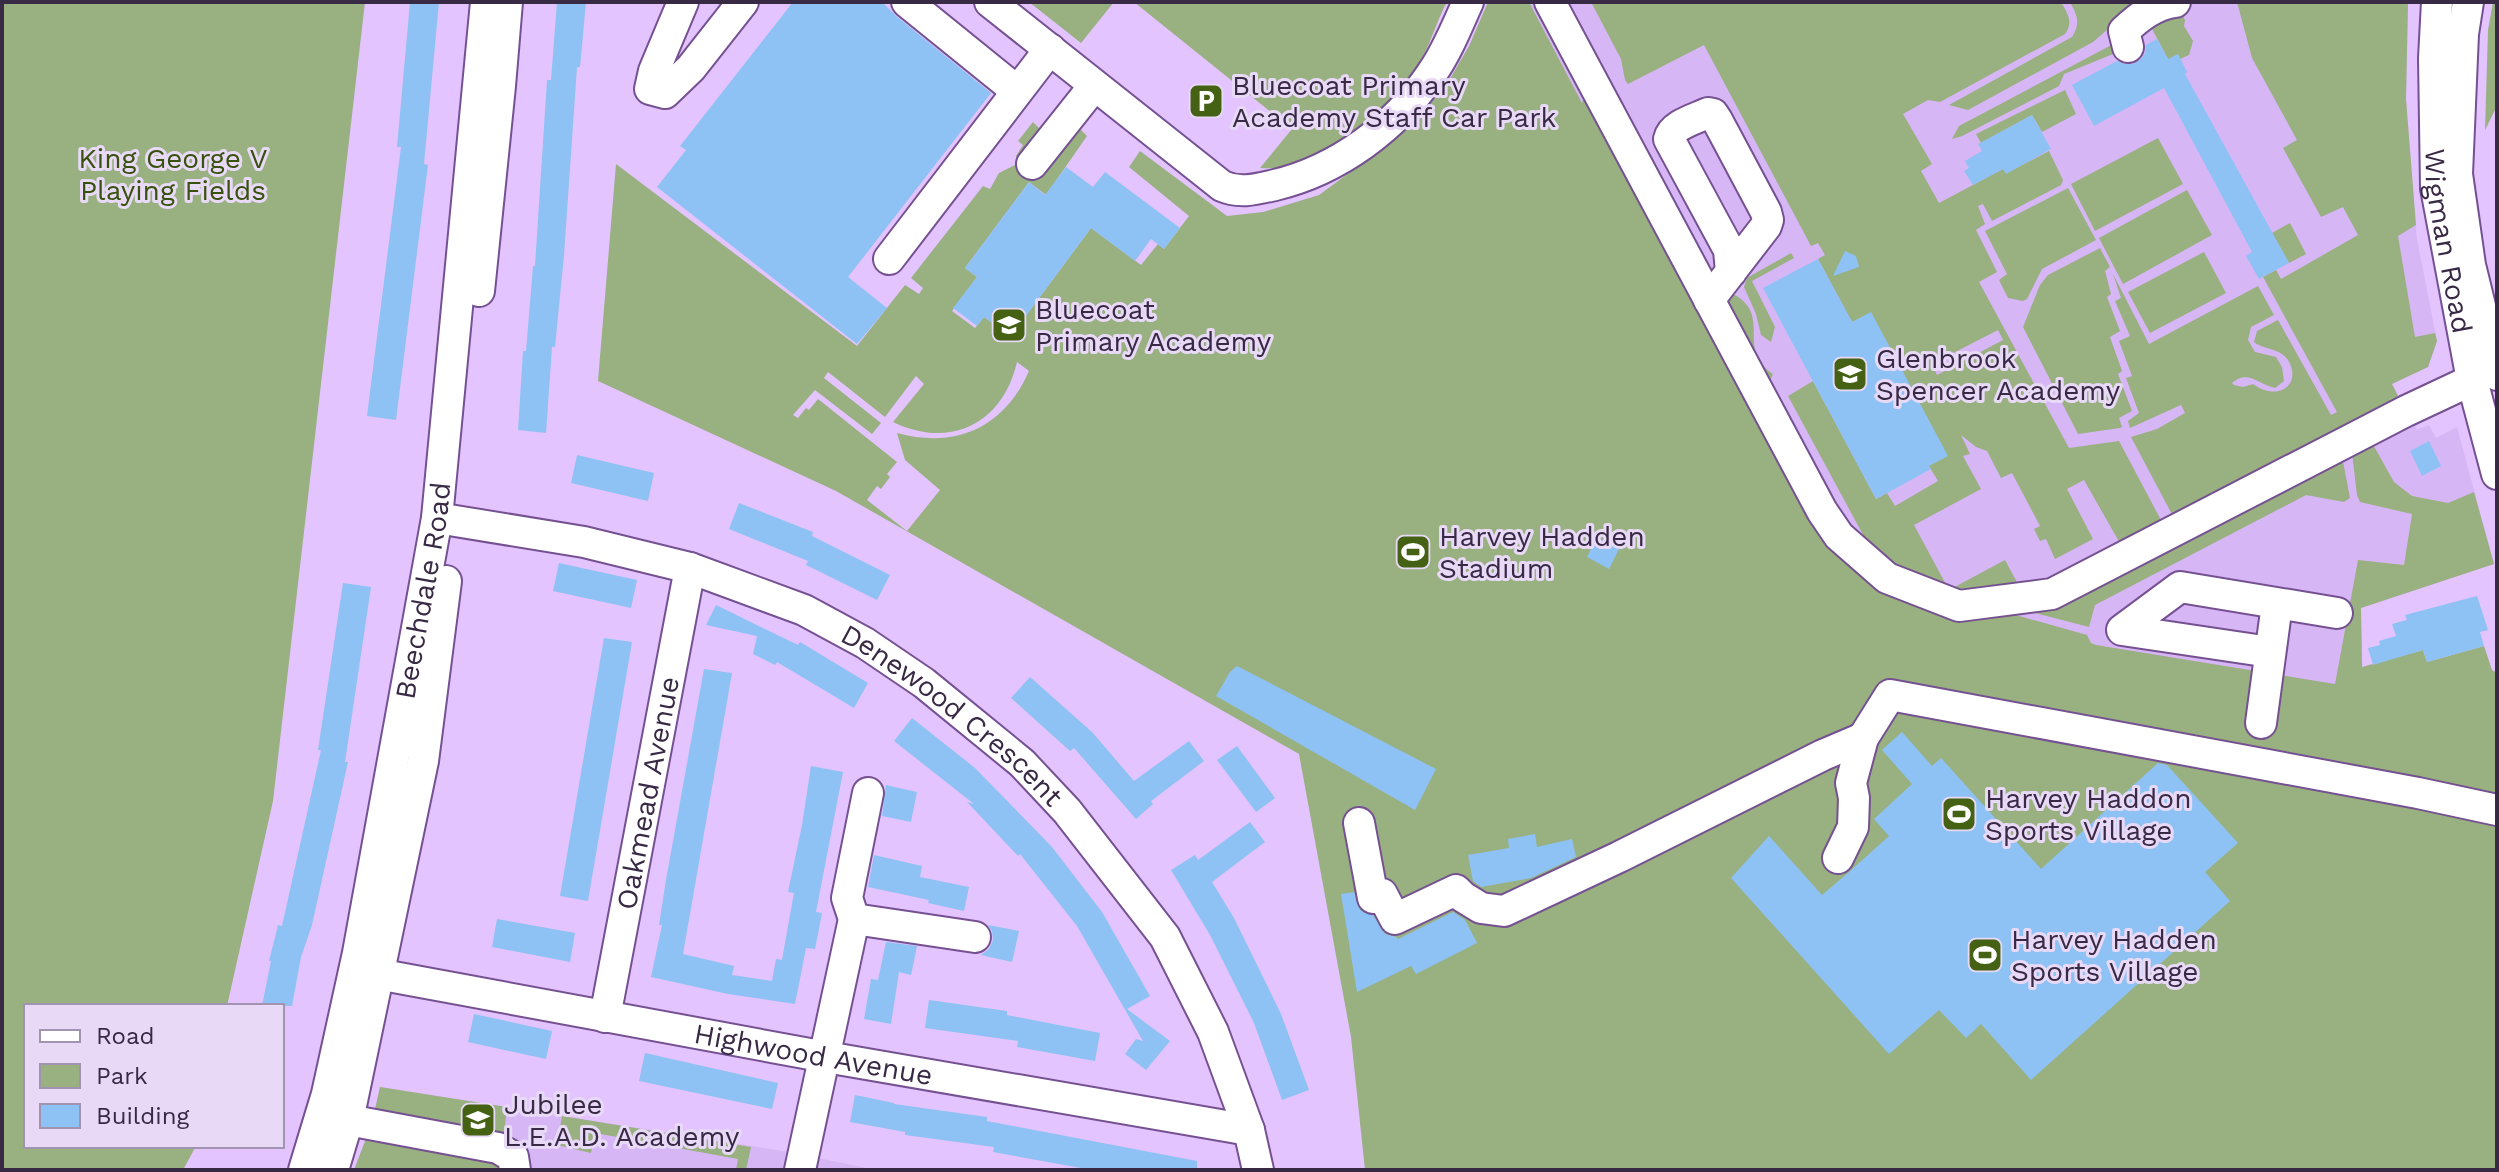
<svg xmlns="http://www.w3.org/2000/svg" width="2499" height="1172" viewBox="0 0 2499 1172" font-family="'Work Sans',sans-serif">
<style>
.built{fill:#d7b6f5}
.green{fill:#99b080;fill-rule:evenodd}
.building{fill:#8ec2f5}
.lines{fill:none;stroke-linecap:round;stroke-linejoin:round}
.minor-casing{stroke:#755192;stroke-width:34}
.minor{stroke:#fff;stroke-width:30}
.labels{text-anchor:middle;stroke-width:6;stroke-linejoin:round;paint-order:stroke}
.poi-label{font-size:28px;fill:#382945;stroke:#e8d9f7;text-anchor:start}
.park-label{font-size:28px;fill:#38510d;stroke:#e8d9f7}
.street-label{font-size:28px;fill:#382945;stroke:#e8d9f7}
</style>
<rect width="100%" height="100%" fill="#e3c4ff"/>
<g class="built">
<polygon points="1529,2 2408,2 2406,99 2410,162 2417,239 2437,341 2428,367 2392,384 2417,430 2429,425 2436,438 2457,427 2494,564 2361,608 2363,695 1918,617 1770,464"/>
<polygon points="380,1087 789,1152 876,1170 354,1170 371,1124"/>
</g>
<g class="green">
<polygon points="2,2 365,2 273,801 227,1006 26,1006 26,1146 196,1146 183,1170 2,1170"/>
<polygon points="1029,2 1114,2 1081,43"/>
<path d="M1134 2H1447C1437 20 1432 40 1422 58 1397 105 1316 174 1260 168L1292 129Z"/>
<path d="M1488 2H1529L1582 103 1586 91 1835 545 2012 614 2087 635 2091 643 2096 645 2335 684 2358 560 2404 565 2412 514 2360 502 2357 495 2352 453 2371 441 2394 482 2412 496 2448 503 2474 492 2494 564 2361 608 2362 667 2423 650 2427 662 2484 646 2492 670 2497 673V1170H1365L1351 1037 1299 754 836 491 598 381 616 164 857 346 905 285 919 294 923 288 911 278 983 186 990 189 999 173 1015 165 1019 159 1016 156 1023 145 1018 141 1033 122 1041 130 1075 124 1087 136 1046 195 1029 182 965 268 977 277 952 311 975 328 984 317 1011 336 1091 228 1141 265 1158 244 1164 249 1189 216 1129 167 1140 151 1227 216 1263 212 1319 195 1383 148 1423 113 1451 77 1469 46ZM1017 362 1029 371C1004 428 956 449 897 433L905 460 940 490 907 531 867 500 877 486 881 489 890 477 887 474 897 462 818 399 809 410 806 408 798 418 793 415 815 390 872 434 881 423 824 378 828 372 885 417 916 376 924 384 893 422C951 450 1003 423 1017 362Z"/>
<path d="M1591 2H2061C2067 13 2074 22 2065 34L1940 102 1928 100 1903 114 1932 164 1921 171 1939 203 2003 169 2007 173 2049 151 2063 180 2061 185 1992 221 1983 204 1978 206 1985 224 1976 230 1997 272 1979 282 2069 448 2119 441 2162 522 2121 545 2084 480 2067 489 2093 539 2055 559 2046 539 2040 541 2034 529 2040 526 2012 473 2001 478 1987 451 1976 447 1961 435 1970 454 1963 456 1981 489 1914 525 1949 590 2005 560 2019 586 1974 593 1949 591 1898 567 1868 544 1788 396 1813 381 1876 499 1887 493 1895 506 1938 481 1929 466 1871 313 1852 322 1818 259 1825 255 1818 243 1811 246 1704 45 1628 84 1625 80 1621 59ZM1998 330 2003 340 1937 375 1932 364Z"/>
<path d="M2070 2H2145L2130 10 2093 42 1968 110 1949 105 2072 37C2081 23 2077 15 2070 2Z"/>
<path d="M2237 2H2408L2406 99 2416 225 2398 236 2415 337 2435 333 2437 341 2428 367 2392 384 2400 400 2175 520 2131 437 2157 429 2185 413 2181 405 2130 428 2128 421 2139 413 2126 378 2132 376 2119 341 2130 336 2115 301 2121 298 2113 274 2149 344 2258 286 2274 315 2251 327 2248 340 2255 352 2276 357 2282 367 2284 381 2275 388C2258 384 2248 369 2232 383L2234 385 2243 387 2253 384C2277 402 2303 385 2288 360 2280 348 2264 350 2254 342L2257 331 2278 320 2331 415 2337 412 2263 277 2276 270 2281 279 2358 235 2343 207 2321 217 2283 148 2297 140 2252 58Z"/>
<polygon points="2493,2 2497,2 2497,106 2485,130 2488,30"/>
<polygon points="2162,11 2183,16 2185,20 2184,26 2193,41 2189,55 2180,59 2168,59 2151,27"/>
<polygon points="2117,42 2118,52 2064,74 2059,86 1962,136 1952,139 1959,126"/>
<polygon points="2065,90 2076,114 2042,132 2032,115 1981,143 1976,134"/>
<polygon points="2158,138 2183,184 2095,231 2071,184"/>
<polygon points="2068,188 2096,240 2042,269 2027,299 2023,301 2008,298 1999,280 2007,274 1985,231"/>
<polygon points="2187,190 2212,235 2123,284 2099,238"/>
<polygon points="2290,223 2306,254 2289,263 2272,233"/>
<polygon points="2100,248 2110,267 2105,271 2111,294 2107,297 2120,331 2110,337 2122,371 2118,374 2132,411 2119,418 2122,427 2120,428 2078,434 2023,327 2040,285 2048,275"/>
<polygon points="2204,252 2226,293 2150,333 2128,292"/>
<polygon points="1791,253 1794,258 1752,281 1775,327 1771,342 1761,335 1756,314 1744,287 1747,278"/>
<path d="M1733 294C1773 315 1735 348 1773 374L1768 385 1724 299Z"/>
<polygon points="2341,451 2350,498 2344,502 2306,495 2095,605 2089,627 2023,610"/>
<polygon points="380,1087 507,1107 503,1144 374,1114"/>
<polygon points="562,1116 751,1147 746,1170 736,1170 738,1159 595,1133 591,1153 557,1145"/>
<polygon points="369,1131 497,1157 506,1170 354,1170"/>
</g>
<g class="building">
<polygon points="410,2 439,2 424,164 428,165 396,420 367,416 401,147 397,147"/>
<polygon points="557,2 586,2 580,67 577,67 564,255 555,347 552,347 546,433 518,430 523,351 526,351 533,266 535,266 547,80 551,80"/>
<polygon points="793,2 882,2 896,16 991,93 848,277 887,308 857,344 657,187 686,150 680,146"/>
<polygon points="2157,39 2168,59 2178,54 2187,72 2185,74 2289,263 2259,279 2246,256 2252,252 2164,88 2094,126 2072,85 2117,61 2124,64 2133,64 2141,59 2145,53 2146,45"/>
<polygon points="2032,115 2051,149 2006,174 2003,169 1973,185 1964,171 1969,168 1965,161 1982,151 1978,144"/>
<polygon points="1066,167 1093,187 1105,172 1180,228 1164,249 1151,239 1135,261 1091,228 1011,336 984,317 977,326 953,308 977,277 965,268 1029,182 1045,195"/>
<polygon points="1845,251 1856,256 1859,267 1833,276"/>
<polygon points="1818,259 1852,322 1871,312 1948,456 1929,466 1931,469 1876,499 1763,288"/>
<polygon points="2429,441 2441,466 2422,476 2410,451"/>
<polygon points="577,455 654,473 648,501 571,483"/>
<polygon points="739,503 813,532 812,536 890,575 877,600 806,565 808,561 729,529"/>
<polygon points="1597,537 1619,549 1609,569 1587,557"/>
<polygon points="559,563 637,580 631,608 553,591"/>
<polygon points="343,583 371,587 345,762 348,762 312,925 301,957 292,1006 262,1006 271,961 269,961 278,925 282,926 321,750 318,750"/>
<polygon points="2477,596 2488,630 2480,632 2484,646 2427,662 2423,650 2373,665 2368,648 2380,645 2379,641 2396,636 2392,624 2407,620 2405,615"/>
<polygon points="716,605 798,645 800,642 868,683 854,708 777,662 775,665 753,654 757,636 706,625"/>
<polygon points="604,638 632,642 588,901 560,896"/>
<polygon points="1237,666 1436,769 1415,810 1216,696 1230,672"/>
<polygon points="704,669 732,673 683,954 734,966 732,975 772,981 776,959 782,960 788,926 794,893 788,892 802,825 811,766 843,772 816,912 822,913 815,949 806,948 795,1004 728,994 651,977 662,925 659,925 666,880"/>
<polygon points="1030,677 1092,732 1134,781 1189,741 1204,761 1151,801 1153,804 1136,819 1074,748 1070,751 1011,698"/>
<polygon points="912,718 975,768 1052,847 1102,912 1150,996 1127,1009 1170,1041 1146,1070 1125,1054 1136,1039 1143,1041 1077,926 1020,854 1018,856 967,802 974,804 894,741"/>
<polygon points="1902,732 1932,766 1941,758 2041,869 2158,763 2167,765 2238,843 2205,872 2230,901 2031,1080 1981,1024 1966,1038 1939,1010 1889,1054 1731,878 1769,836 1822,895 1849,872 1889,836 1874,819 1912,784 1882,750"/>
<polygon points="1237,746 1275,798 1256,812 1217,760"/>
<polygon points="886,785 917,792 911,822 882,816"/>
<polygon points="1250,822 1265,842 1212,882 1234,918 1281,1014 1309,1090 1282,1100 1254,1023 1210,935 1171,870 1195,855 1198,860"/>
<polygon points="1535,834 1537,847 1572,839 1576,857 1531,878 1481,887 1473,881 1468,855 1509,848 1508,839"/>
<polygon points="874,855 922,866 920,877 969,887 964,911 928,903 929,900 868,887"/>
<polygon points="1354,892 1360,910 1373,915 1385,934 1396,937 1398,939 1453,912 1465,920 1477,943 1416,974 1411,966 1357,992 1341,894"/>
<polygon points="497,919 575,933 570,962 492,947"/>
<polygon points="988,925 1019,931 1012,962 981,955 989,949 993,940 992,931"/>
<polygon points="886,942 917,946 911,975 899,972 891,1024 864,1019 871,979 878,980"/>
<polygon points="929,1000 1007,1011 1007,1015 1100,1033 1095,1061 1017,1047 1018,1041 925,1028"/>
<polygon points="474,1014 552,1031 546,1059 468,1042"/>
<polygon points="645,1053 778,1083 772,1109 639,1081"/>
<polygon points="855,1095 894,1103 894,1104 987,1117 987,1121 1197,1161 1197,1170 1092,1170 993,1152 994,1147 905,1135 905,1132 850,1122"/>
</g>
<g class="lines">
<defs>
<g id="minor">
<polyline points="683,2 654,71 650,89 665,93 691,68 743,2"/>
<polyline points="907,2 1017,91"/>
<path d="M990 2 1222 186C1240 194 1257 189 1275 185 1338 170 1396 127 1432 73 1447 52 1457 26 1468 2"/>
<polyline points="1550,2 1822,511 1839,536 1887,578 1959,606 2052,594 2406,411 2472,380"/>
<path id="s1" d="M2437 2 2434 58 2436 188 2472 380 2497 474"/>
<polyline points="2468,2 2463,34 2457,174 2470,265 2497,375"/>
<path d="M2128 47 2124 31C2139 17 2154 5 2175 2"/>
<polyline points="1032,164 1094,86"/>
<polyline points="889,259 1050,49"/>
<polyline points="479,291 500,86 507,2"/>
<path d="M1709 300 1766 226 1768 220 1766 212 1717 120 1713 114 1708 113C1695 119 1672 125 1669 139L1729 250 1731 272"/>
<path id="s2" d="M437 518 584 542 690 568 804 610 865 643 924 683 1022 763 1067 811 1165 937 1213 1032 1249 1130 1258 1170"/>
<polyline points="2270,652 2122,630 2180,587 2337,613"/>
<polyline points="2261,723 2277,604"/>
<polyline points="1359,823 1373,898 1382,894 1395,919 1456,890 1463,897 1481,908 1504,911 1619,857 1823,755 1863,738"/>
<polyline points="1838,858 1853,827 1854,798 1851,783 1863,738 1890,695 2418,793 2497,810"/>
<polyline points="854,919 975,937"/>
<path id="s3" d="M361 971 826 1057 1249 1130"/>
<path id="s4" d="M605 1017 690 568"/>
<polyline points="348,1120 498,1148 513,1157 515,1170"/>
<path id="s5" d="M304 1170 327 1094 358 953 437 518 486 2"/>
<polyline points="333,1170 348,1120 423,761 446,581"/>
<polyline points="800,1170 854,919 847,898 868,793"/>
</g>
</defs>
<use href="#minor" class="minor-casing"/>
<use href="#minor" class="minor"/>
</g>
<defs>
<symbol id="parking-square" viewBox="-11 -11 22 22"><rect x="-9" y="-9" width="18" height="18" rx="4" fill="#446114" stroke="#e8d9f7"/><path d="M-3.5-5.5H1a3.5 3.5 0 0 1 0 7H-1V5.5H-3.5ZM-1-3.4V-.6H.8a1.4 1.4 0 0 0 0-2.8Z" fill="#fff"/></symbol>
<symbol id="school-square" viewBox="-11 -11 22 22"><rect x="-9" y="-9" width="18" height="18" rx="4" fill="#446114" stroke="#e8d9f7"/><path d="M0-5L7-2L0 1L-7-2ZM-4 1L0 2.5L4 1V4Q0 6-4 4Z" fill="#fff"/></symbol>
<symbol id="stadium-square" viewBox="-11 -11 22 22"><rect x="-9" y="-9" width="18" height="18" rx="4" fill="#446114" stroke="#e8d9f7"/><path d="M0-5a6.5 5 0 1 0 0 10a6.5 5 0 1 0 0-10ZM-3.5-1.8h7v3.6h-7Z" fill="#fff"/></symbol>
</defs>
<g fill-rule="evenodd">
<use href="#parking-square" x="1186" y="81" width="40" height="40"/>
<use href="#school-square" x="989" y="305" width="40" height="40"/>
<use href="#school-square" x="1830" y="354" width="40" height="40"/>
<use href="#stadium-square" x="1393" y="532" width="40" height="40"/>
<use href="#stadium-square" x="1939" y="794" width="40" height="40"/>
<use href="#stadium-square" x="1965" y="935" width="40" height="40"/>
<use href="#school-square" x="458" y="1100" width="40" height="40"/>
</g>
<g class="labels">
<g class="poi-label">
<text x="1232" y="95">Bluecoat Primary<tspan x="1232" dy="32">Academy Staff Car Park</tspan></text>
<text x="1035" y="319">Bluecoat<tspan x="1035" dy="32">Primary Academy</tspan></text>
<text x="1876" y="368">Glenbrook<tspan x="1876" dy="32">Spencer Academy</tspan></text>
<text x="1439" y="546">Harvey Hadden<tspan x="1439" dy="32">Stadium</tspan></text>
<text x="1985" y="808">Harvey Haddon<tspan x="1985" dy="32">Sports Village</tspan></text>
<text x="2011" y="949">Harvey Hadden<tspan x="2011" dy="32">Sports Village</tspan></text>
<text x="504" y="1114">Jubilee<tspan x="504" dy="32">L.E.A.D. Academy</tspan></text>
</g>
<g class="park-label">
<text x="173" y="168">King George V<tspan x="173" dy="32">Playing Fields</tspan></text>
</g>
<g class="street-label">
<text dy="10" stroke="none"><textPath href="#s1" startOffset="240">Wigman Road</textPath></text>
<text dy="10" stroke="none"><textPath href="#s5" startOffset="592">Beechdale Road</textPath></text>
<text dy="10" stroke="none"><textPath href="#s2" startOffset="562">Denewood Crescent</textPath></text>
<text dy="10" stroke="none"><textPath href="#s4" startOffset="228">Oakmead Avenue</textPath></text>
<text dy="10" stroke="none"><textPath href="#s3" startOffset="460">Highwood Avenue</textPath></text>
</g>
</g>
<rect width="2499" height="1172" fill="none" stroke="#382945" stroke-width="8"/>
<rect x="24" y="1004" width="260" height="144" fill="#e8d9f7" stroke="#a293b0" stroke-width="2"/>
<rect x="40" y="1030" width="40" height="12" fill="#ffffff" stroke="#a293b0" stroke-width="2"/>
<text x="96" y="1044" font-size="24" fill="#382945">Road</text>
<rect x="40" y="1064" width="40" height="24" fill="#99b080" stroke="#a293b0" stroke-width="2"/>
<text x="96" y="1084" font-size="24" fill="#382945">Park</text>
<rect x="40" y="1104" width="40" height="24" fill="#8ec2f5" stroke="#a293b0" stroke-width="2"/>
<text x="96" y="1124" font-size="24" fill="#382945">Building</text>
</svg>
